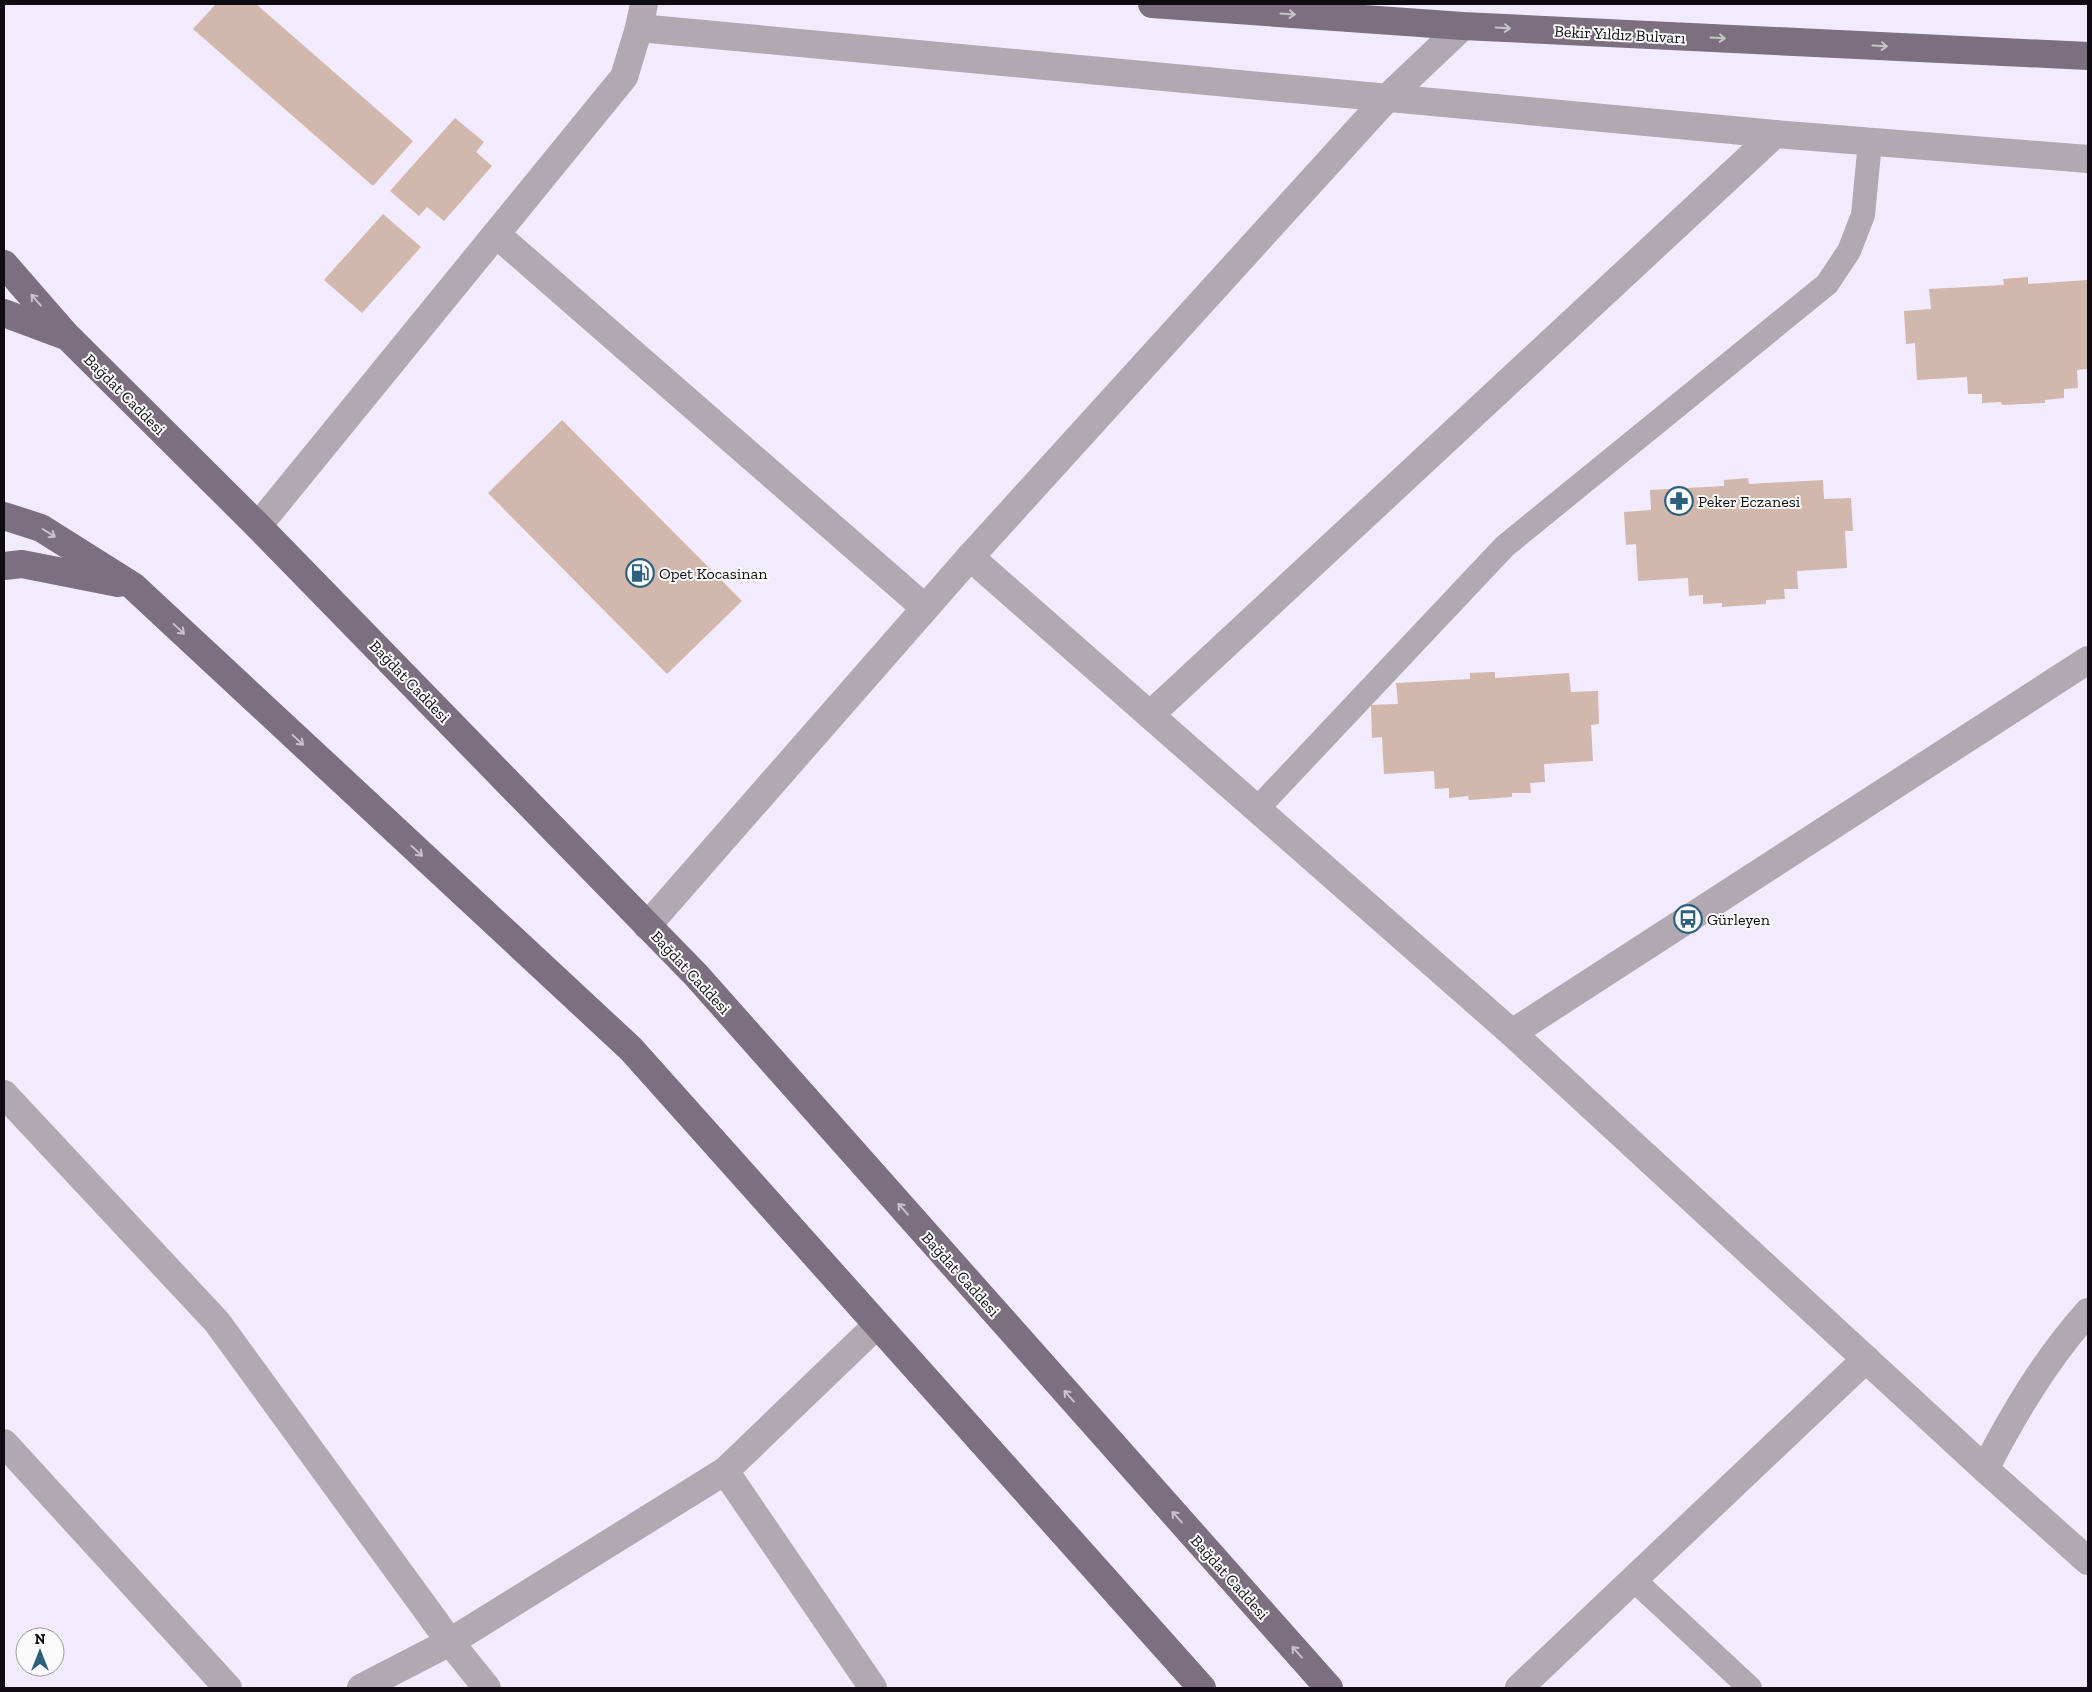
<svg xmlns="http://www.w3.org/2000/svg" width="2092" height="1692" viewBox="0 0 2092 1692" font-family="'Zilla Slab',serif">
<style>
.building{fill:#d2b7ad}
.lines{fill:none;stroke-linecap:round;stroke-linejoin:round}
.service{stroke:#b0a9b2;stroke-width:24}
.minor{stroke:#b0a9b2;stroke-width:28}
.primary{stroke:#7c6f7f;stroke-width:28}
.oneway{stroke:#c8c3c9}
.labels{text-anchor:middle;stroke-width:4;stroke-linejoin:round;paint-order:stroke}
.street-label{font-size:16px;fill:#0e0b12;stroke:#fbfbfb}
.poi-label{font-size:16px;fill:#0e0b12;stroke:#fbfbfb;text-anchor:start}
</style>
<rect width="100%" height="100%" fill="#f2eafd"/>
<g class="building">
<polygon points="216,4 256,4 413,141 373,186 193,29"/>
<polygon points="455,118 484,142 476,152 492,166 444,221 427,207 419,216 390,191"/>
<polygon points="383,214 421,247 362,313 324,280"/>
<polygon points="2028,277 2028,284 2088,280 2088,369 2077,370 2078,388 2064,389 2064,398 2045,400 2045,403 2002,405 2001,402 1982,403 1982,394 1968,394 1967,377 1917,380 1915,343 1906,344 1904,311 1931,309 1929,289 2004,285 2003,279"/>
<polygon points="562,420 742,601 667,674 488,493"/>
<polygon points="1748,478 1749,484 1823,480 1824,499 1851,498 1853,531 1845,531 1847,568 1797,571 1798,589 1784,589 1785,599 1766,600 1766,604 1722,607 1722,603 1703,604 1703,595 1689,596 1688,578 1638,581 1636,544 1626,545 1624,512 1651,510 1650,490 1724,486 1724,480"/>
<polygon points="1495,672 1495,678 1569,673 1571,692 1598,691 1599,724 1591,725 1593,761 1544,764 1545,782 1530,783 1531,793 1512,793 1512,797 1469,800 1468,796 1449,798 1449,788 1435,789 1434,771 1384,774 1382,737 1372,738 1371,705 1398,704 1396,683 1470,679 1470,673"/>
</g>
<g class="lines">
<g class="service">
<polyline points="1257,809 1505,546 1827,284 1849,251 1863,215 1870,142"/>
<polyline points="1633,1579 1750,1688"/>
</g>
<g class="minor">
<polyline points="639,28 1775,134 2088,159"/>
<polyline points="496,234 925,608"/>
<polyline points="258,526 624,77 639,28 644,4"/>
<polyline points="970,557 1512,1033 1985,1469 2088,1561"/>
<polyline points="1150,715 1775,134"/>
<polyline points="647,926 970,557 1387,98 1463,26"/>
<polyline points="1512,1033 2088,660"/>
<polyline points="4,1094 217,1322 450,1642 487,1688"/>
<polyline points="4,1443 228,1688"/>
<path d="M1985 1469C2014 1413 2046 1359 2088 1312"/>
<polyline points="361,1688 450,1642 725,1471"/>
<polyline points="873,1688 725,1471 877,1325"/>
<polyline points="1519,1688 1866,1359"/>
</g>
<g class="primary">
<polyline points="1152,4 1463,26 2088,56"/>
<polyline points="4,264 65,334"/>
<polyline points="4,313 68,337 258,526 696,975 1329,1688"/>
<polyline points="4,516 41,528 133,586 631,1049 1202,1688"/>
<polyline points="4,566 22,564 118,583"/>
</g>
</g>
<defs><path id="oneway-shaft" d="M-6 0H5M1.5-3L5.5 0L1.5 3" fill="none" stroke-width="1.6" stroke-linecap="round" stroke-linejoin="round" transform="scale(1.25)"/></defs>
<g class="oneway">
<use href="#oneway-shaft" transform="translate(1288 14) rotate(4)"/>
<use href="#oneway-shaft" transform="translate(1503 28) rotate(3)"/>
<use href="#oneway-shaft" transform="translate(1718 38) rotate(3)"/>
<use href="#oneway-shaft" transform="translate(1880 46) rotate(3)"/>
<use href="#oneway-shaft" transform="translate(36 300) rotate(-131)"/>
<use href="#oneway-shaft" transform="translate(49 533) rotate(32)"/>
<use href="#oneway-shaft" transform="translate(179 629) rotate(43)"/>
<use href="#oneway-shaft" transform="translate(298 740) rotate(43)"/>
<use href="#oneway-shaft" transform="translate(417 851) rotate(43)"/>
<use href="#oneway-shaft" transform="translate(903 1209) rotate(-132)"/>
<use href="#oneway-shaft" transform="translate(1069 1396) rotate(-132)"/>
<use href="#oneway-shaft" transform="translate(1177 1517) rotate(-132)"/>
<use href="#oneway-shaft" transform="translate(1297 1652) rotate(-132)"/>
</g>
<defs>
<symbol id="pharmacy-ring" viewBox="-11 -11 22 22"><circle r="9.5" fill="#fbfbfb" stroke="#2c607c" stroke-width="1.5"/><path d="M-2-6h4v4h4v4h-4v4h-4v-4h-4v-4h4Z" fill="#2c607c"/></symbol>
<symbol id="fuel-ring" viewBox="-11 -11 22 22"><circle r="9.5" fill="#fbfbfb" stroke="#2c607c" stroke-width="1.5"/><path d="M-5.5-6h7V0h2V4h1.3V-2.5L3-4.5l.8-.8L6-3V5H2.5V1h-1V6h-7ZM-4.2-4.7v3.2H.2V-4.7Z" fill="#2c607c"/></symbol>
<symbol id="bus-ring" viewBox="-11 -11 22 22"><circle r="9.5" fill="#fbfbfb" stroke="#2c607c" stroke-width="1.5"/><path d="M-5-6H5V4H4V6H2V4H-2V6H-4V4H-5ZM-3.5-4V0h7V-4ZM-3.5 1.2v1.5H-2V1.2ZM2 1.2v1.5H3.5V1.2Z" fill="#2c607c"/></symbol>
</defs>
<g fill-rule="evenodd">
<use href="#pharmacy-ring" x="1663" y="485" width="32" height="32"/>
<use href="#fuel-ring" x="624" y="557" width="32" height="32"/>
<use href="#bus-ring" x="1672" y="903" width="32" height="32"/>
</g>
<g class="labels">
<g class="street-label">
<text transform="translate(1620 34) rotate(3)" y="6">Bekir Yıldız Bulvarı</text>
<text transform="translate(125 394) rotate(45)" y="6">Bağdat Caddesi</text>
<text transform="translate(410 681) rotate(46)" y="6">Bağdat Caddesi</text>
<text transform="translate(691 972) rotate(47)" y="6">Bağdat Caddesi</text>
<text transform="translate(961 1274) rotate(48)" y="6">Bağdat Caddesi</text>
<text transform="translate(1230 1577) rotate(48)" y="6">Bağdat Caddesi</text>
</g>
<g class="poi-label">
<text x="1698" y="507">Peker Eczanesi</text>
<text x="659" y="579">Opet Kocasinan</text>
<text x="1707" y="925">Gürleyen</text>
</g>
</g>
<rect width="2092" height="1692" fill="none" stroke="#0e0b12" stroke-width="10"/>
<g transform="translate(40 1652)"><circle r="24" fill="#fbfbfb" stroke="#9c9b9e"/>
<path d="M0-4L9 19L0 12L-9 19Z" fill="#2c607c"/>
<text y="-8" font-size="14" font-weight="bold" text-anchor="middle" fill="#0e0b12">N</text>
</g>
</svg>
